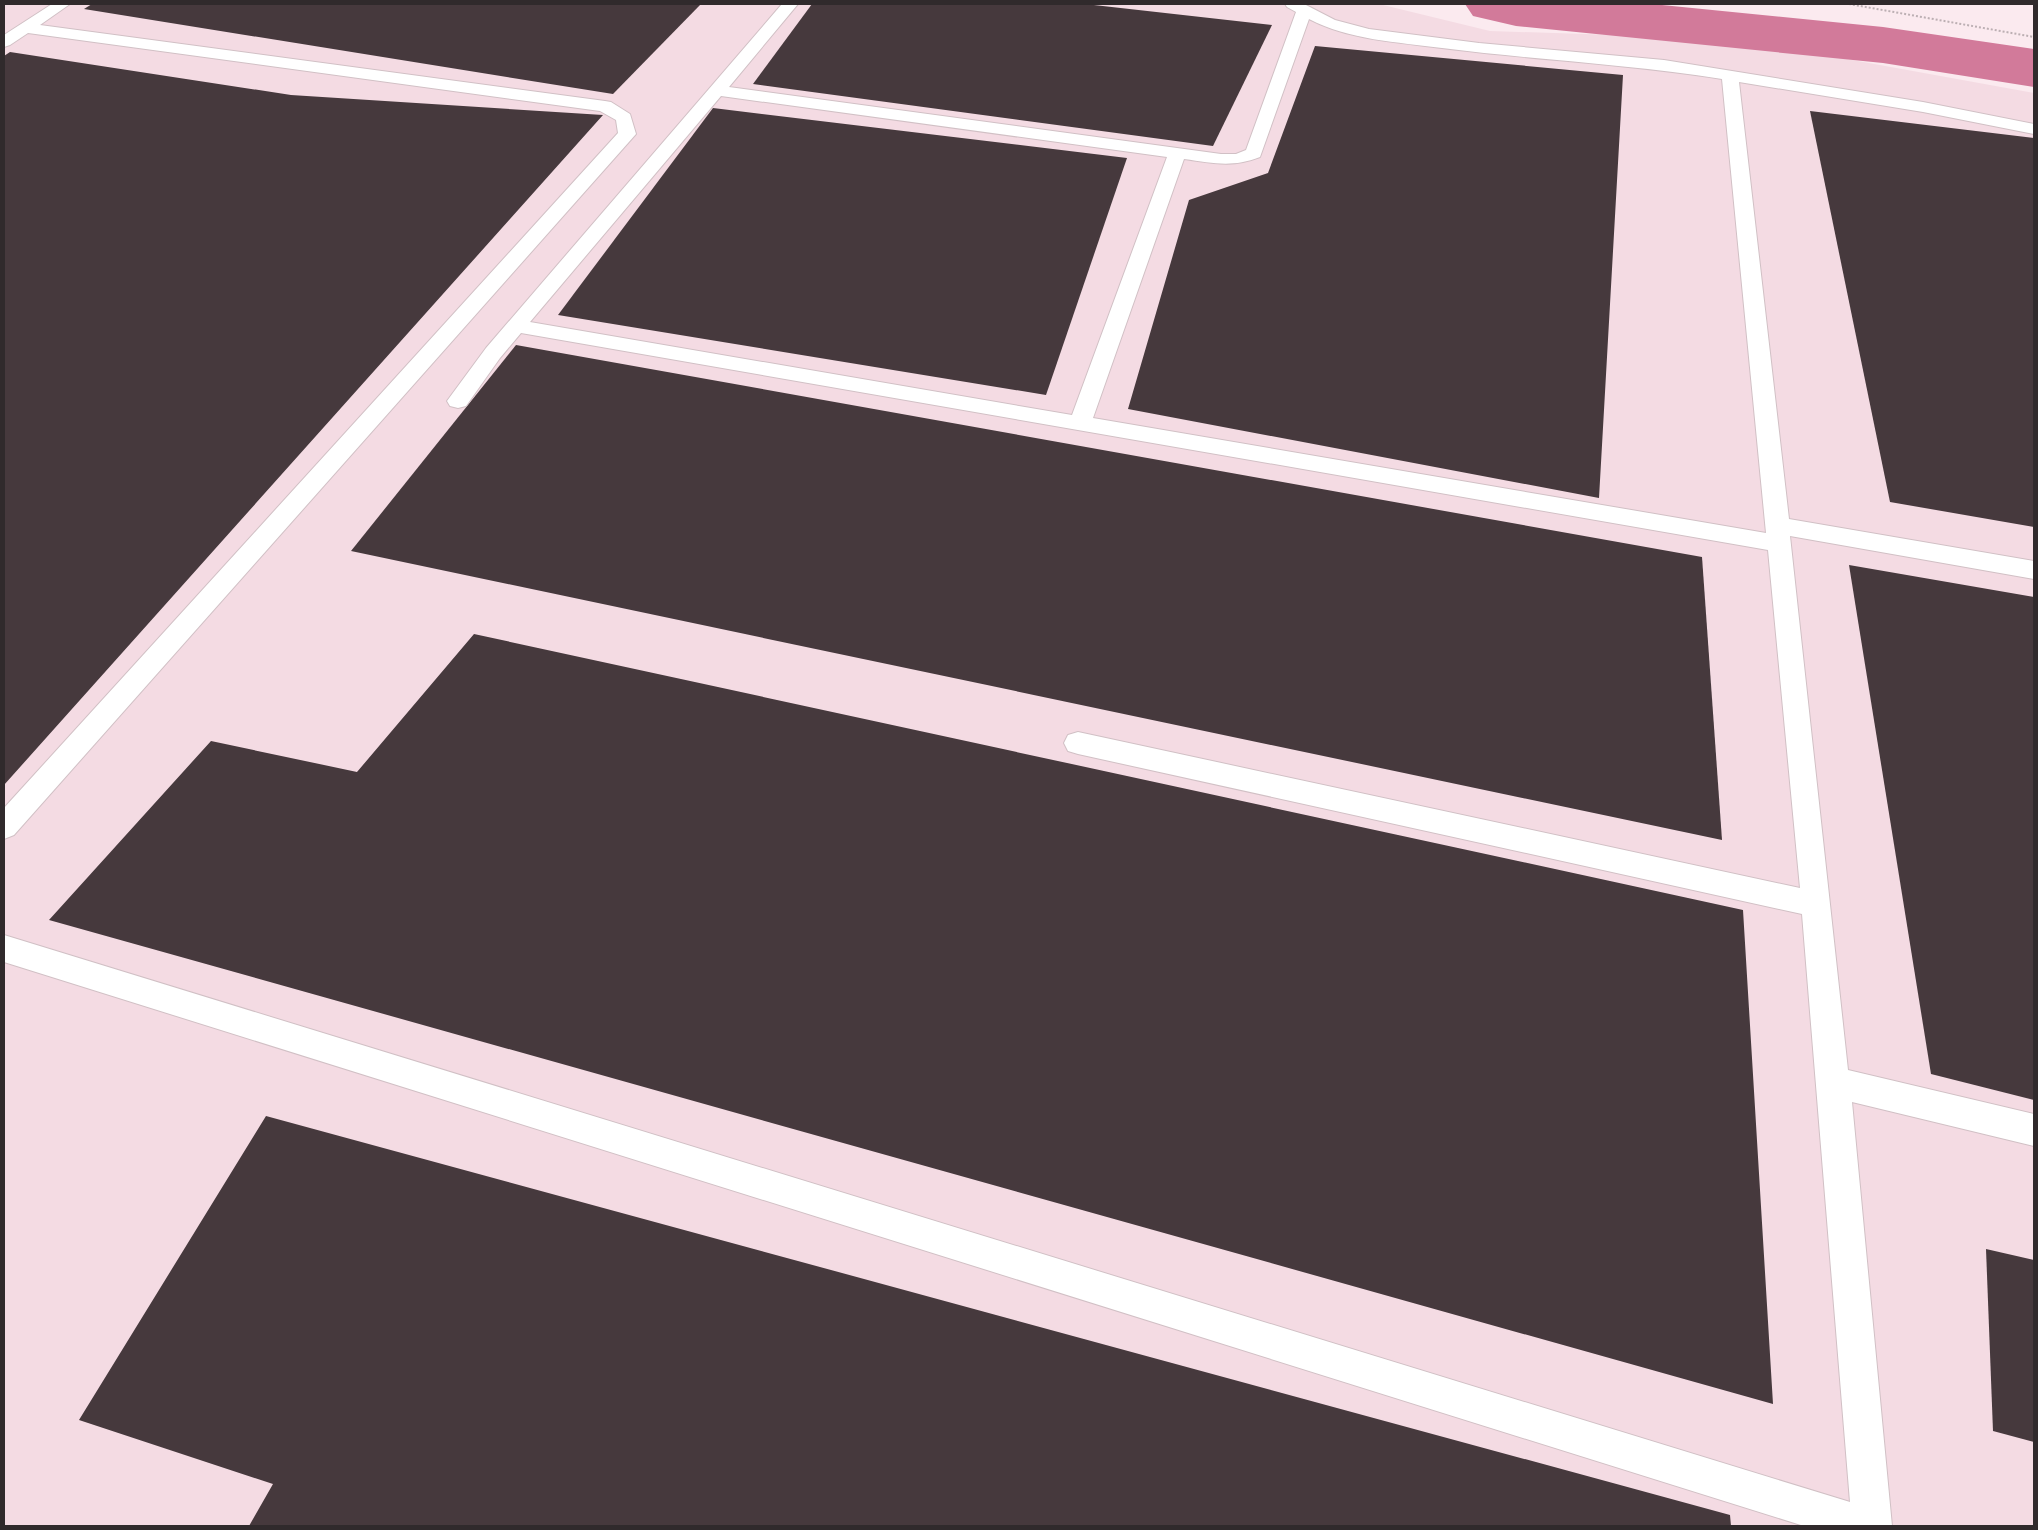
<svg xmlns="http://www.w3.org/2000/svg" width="2038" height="1530" viewBox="0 0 2038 1530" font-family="Mulish,sans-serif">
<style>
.built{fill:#f4dbe3}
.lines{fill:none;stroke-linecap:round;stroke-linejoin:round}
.river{fill:#d27a9a;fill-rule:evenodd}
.building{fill:#46393d}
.lane-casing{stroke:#d1c0c5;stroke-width:2}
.path{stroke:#bcafb3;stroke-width:2;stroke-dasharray:2 2;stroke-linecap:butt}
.lane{fill:#fff;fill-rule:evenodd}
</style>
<rect width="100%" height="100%" fill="#fbeaef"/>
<polygon class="built" points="4,4 1379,4 1490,31 1737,39 2034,93 2034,1526 4,1526"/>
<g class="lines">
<polygon class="river" points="1465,4 1652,4 1883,27 2034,49 2034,87 1883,63 1516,26 1473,16"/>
</g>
<g class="building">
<polygon points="92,4 701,4 613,94 84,9"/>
<polygon points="812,4 1085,4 1272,25 1213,146 753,84"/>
<polygon points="1315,46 1623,75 1599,498 1128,409 1189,200 1268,173"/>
<polygon points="10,52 291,95 603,115 4,785 4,56"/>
<polygon points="713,108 1127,158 1046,395 558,315"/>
<polygon points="1810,111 2034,138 2034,527 1890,502"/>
<polygon points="516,345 1702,557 1722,840 351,551"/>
<polygon points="1849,565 2034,597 2034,1100 1931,1074"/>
<polygon points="474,634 1743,910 1773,1404 49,920 211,741 357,772"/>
<polygon points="266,1116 1730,1515 1731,1526 249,1526 273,1484 79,1420"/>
<polygon points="1986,1249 2034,1260 2034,1442 1993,1431"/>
</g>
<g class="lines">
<defs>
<g id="lane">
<polygon points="52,4 70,4 40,25 605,101 611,102 630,114 636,134 14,835 4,839 4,808 618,133 616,120 600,111 28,33 10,45 4,47 4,35"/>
<path d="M782 4H798L729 87 1221 154H1236L1246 150 1296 12 1287 7 1285 4H1304L1335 20 1369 29 1479 43 1664 60 1923 102 2034 124V134L1923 112 1739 82 1789 519 2034 561V579L1790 536 1848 1070 2034 1114V1146L1852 1102 1892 1526H1804L4 962V935L1850 1502 1802 914 1078 754 1068 751 1064 743 1068 735 1078 732 1800 888 1768 550 521 333 500 358 466 406 458 408 450 406 447 401 486 348ZM1309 19C1349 40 1397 42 1442 48 1535 60 1629 64 1722 79L1766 533 1093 418 1184 159C1214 163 1231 168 1260 157ZM721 96 1167 157 1072 415 530 322Z"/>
</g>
</defs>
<use href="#lane" class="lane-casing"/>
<polyline class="path" points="1849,4 2034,37"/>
<use href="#lane" class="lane"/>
</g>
<rect width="2038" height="1530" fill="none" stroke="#302a2c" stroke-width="10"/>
</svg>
